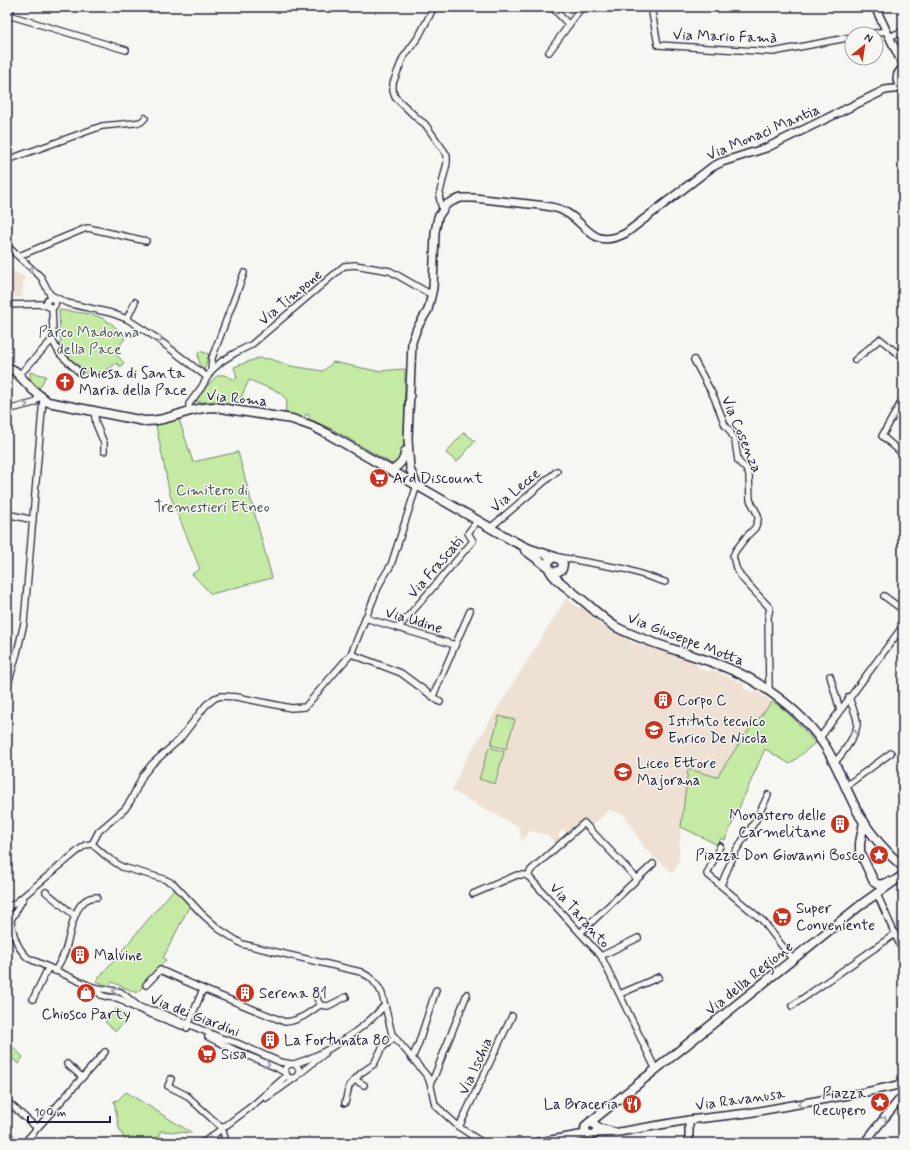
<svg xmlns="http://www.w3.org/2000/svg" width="910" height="1150" viewBox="0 0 910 1150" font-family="Mynerve,sans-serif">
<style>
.built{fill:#efe0d4}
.green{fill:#c5eaa4;stroke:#748670}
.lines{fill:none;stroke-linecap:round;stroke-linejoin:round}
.minor-casing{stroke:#22223b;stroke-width:8}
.tertiary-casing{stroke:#22223b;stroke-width:10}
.secondary-casing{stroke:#22223b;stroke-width:11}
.minor{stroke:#f6f6f2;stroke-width:5.5}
.tertiary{stroke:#f6f6f2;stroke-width:7}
.secondary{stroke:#f6f6f2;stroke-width:8}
.oneway{stroke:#9797a0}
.labels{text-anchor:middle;stroke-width:3;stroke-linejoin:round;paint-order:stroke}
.street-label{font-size:15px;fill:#22223b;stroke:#f6f6f2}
.park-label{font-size:15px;fill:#4b5455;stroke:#f6f6f2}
.poi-label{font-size:15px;fill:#22223b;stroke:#f6f6f2;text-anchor:start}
</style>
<rect width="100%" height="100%" fill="#f6f6f2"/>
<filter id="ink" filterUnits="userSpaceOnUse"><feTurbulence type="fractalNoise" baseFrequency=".025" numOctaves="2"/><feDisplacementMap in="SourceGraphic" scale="8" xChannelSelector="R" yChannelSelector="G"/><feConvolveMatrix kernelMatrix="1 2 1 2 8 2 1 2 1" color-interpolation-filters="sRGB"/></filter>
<g filter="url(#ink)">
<g class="built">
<polygon points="7,271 14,271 24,277 22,297 7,297"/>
<polygon points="569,594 570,601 577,607 583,607 600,624 630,638 629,642 647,647 648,646 696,663 698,668 708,672 713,670 743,683 744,688 751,692 756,691 772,702 744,736 717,777 688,769 681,827 678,863 673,873 646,850 623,814 609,810 591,827 585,821 587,820 585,818 568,834 563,829 558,835 562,839 556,843 548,835 530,831 522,841 519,827 452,791 463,764"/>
</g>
<g class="green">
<path d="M59 310C88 314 106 312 125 338L115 353 124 363 120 367 117 363 108 369 104 374 88 376 76 363 63 354 61 351Z"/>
<polygon points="199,351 209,354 204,370 201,368 198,356"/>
<path d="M258 358 270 359 291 366 323 371 333 362 377 371 405 369 404 447 401 459 394 465 332 429 309 419V415L306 414 304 418 285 412 287 400 279 392 249 380 237 406 218 402H197L196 399C202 394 214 375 220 375 225 374 231 378 235 380L237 377 234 367Z"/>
<polygon points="30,372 46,376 39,389 30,379"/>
<polygon points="179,419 193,462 238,452 272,578 211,594 192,574 200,569 170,495 156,425"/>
<polygon points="464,432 475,441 457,462 446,453"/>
<path d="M772 702C785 707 806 732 815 743L790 764 765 749 725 840 721 838 718 845 681 827 688 769 717 777 744 736Z"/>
<polygon points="499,716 515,720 506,749 491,745"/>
<polygon points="489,747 504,752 495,784 479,779"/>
<polygon points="175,888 189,903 189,907 163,958 166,960 137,993 112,982 109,986 96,981"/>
<polygon points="117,1008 128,1017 116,1031 105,1022"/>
<polygon points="7,1042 23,1057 18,1064 12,1058 7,1067"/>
<polygon points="126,1092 192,1133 160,1131 159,1143 126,1143 119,1128 114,1101 118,1100"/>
<polygon points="7,1129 21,1142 20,1143 7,1143"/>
</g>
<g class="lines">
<defs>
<g id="minor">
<polyline points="434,7 419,36 403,58 393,83 393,91 395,97 418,119 425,124 447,155 447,163 439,196 442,209"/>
<polyline points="552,7 569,25"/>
<polyline points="651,7 658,45 773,52 852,37"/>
<polyline points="8,15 126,50"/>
<polyline points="869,34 886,31"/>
<polyline points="889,37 903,31"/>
<polyline points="549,52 582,7"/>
<polyline points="7,160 102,126 134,123 141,122 145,118"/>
<polyline points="7,246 41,277 52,298"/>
<polyline points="19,256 84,229 88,228 146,241"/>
<polyline points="51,295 67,303 111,313 127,319 155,337 207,377"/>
<circle cx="51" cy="303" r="4.5"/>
<polyline points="7,305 40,304 48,306"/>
<polyline points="127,319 135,302"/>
<polyline points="52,340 60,354 79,372"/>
<polyline points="694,360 714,397 725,425 730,431 735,441 738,461 746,469 749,475 750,500 758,515 758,520 755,528 746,537 736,550 733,556 736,568 742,578 770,608 768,617 769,691"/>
<polyline points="855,360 880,339 903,358"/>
<polyline points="211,371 212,358 244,273"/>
<polyline points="19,375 52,340 53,334 52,307"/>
<polyline points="903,399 882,436 903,454"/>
<polyline points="7,410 34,403 39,396"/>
<polyline points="94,411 96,424 104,443 104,451"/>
<polyline points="189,411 189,404 201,388 211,371 222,361 235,353 251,345 344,266 355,265 390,271 432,295"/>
<polyline points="7,514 33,520"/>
<polyline points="490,528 557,471"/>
<polyline points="558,557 625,569 665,582"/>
<polyline points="884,596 903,610"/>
<polyline points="365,618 455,645"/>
<polyline points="398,628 473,541 468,533 478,520"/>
<polyline points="351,654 401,673 440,702"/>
<polyline points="830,676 840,710"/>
<polyline points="7,688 17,653 24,623 43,399"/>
<polyline points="433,696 470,611"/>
<polyline points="819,739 903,626"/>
<path d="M834 763C842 755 859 732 857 721 856 713 851 705 849 697"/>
<polyline points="846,786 891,753"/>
<polyline points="92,844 99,831 125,809 131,800 143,775 152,764 179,740 206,705 215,698 221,696 237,697 291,708 305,707 351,654 380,583 391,565 417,485"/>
<polyline points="92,844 107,857 122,867 164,879 174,884 201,913 219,929 242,944 361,972 371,978 379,988 382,994 392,1034 427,1076 430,1082 435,1105 459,1127 483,1143"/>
<polyline points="720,846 707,874 763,921 793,960"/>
<polyline points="529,877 529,874 531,870 584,823 637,879"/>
<polyline points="721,885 735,852 756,820 768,795"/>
<polyline points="46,892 74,915"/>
<polyline points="473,894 517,875 525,875 529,877 601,956 656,1070"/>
<polyline points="877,894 903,952"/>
<polyline points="7,906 14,904 85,845 92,844"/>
<path d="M8 906C12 925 13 945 28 958L92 987 121 992 138 1006 144 1009 157 1011 221 1038 237 1043 280 1062 292 1064"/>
<polyline points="11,920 23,899"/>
<polyline points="580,933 653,864"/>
<polyline points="601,956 638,938"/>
<path d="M55 971C59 964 64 956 66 948 71 932 74 896 97 897"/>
<polyline points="146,985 160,970 203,989"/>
<polyline points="93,987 101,995 107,997 117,998 122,1000 129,1005 148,1013 182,1026"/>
<polyline points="620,994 659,977"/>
<polyline points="316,996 320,1005"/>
<polyline points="33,999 48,968"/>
<polyline points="320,1005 328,1006 346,997"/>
<polyline points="792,1006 895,934"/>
<path d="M187 1028 203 989 285 1022C299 1021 309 1013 320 1005"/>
<polyline points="208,1037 235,1050 277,1068 286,1073"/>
<polyline points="412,1058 418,1045 436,990"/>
<polyline points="67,1064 82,1077"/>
<path d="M294 1064C325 1055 364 1029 385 1005"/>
<circle cx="292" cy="1071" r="7"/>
<polyline points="298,1075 324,1054"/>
<polyline points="171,1079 168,1086 186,1095 222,1128 225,1138 218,1143"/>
<polyline points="355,1080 364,1085"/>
<polyline points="430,1082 434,1077 467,994"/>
<polyline points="266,1098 278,1090 296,1077"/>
<polyline points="9,1103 37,1128"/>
<polyline points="345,1103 349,1086 361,1073 374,1064 382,1048 395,1037"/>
<polyline points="459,1127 512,1016"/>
<polyline points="24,1143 105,1052"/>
<polyline points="200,1143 204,1142 252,1106 284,1078 286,1074"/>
</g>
<g id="tertiary">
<polyline points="875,7 900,59 903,63"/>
<path d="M903 68C895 74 895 83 903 88"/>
<path d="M392 470C400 465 404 461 405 451"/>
<path d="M417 485 410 469 408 439 412 342 417 328 428 310 433 288 435 232 438 217 447 204 453 201 461 198H474C492 200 510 202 529 204 539 205 550 206 559 209 587 219 589 252 626 233L712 167 722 162 766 148 885 90 902 88"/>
<polyline points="689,1120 689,1143"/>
<polyline points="598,1128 611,1131"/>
<polyline points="596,1133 619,1132 689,1120 748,1113 866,1092 903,1084"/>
<polyline points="864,1143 903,1095"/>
</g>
<g id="secondary">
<polyline points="7,18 10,7"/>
<path d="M7 367 15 371 33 390 48 402 144 421C169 422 189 407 214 407L292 419 312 426 328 434 515 542 530 549 555 557"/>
<polyline points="525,550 548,567"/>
<path d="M551 571 557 572 562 569 563 564 560 559 555 557 549 560 548 565C550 577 567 587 576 595 590 605 601 618 616 627 660 650 711 656 754 681 780 697 808 720 825 746 839 768 847 793 860 816 871 835 886 852 903 867"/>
<polyline points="864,822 860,843 860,852 874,882 879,885 889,882"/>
<circle cx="591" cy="1129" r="6"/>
<polyline points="589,1123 862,904 903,875"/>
<polyline points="537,1143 588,1134"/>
</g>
</defs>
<use href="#minor" class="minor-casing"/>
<use href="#tertiary" class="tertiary-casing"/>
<use href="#secondary" class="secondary-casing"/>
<use href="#minor" class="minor"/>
<use href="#tertiary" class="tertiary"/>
<use href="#secondary" class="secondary"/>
</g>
<defs><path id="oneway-chevron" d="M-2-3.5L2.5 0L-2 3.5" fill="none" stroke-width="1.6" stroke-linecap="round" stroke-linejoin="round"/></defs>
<g class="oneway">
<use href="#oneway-chevron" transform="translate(33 269) rotate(-137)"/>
<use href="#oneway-chevron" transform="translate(160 340) rotate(37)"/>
<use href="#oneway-chevron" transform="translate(25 405) rotate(-15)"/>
<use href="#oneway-chevron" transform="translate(854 732) rotate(-66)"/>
<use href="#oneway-chevron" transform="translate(115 991) rotate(-169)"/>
<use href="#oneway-chevron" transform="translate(267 1064) rotate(22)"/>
<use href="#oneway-chevron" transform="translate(800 1104) rotate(171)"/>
<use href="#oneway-chevron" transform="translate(884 1119) rotate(-49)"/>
</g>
</g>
<defs>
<symbol id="church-disc" viewBox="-11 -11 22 22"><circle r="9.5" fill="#c8321e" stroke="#f6f6f2"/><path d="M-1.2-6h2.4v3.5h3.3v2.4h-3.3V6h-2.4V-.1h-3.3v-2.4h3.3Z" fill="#fff"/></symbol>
<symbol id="supermarket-disc" viewBox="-11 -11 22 22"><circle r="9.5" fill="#c8321e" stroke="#f6f6f2"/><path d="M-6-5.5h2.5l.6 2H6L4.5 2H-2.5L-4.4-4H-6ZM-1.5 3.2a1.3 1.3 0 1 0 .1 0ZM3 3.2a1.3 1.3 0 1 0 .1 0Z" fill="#fff"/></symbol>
<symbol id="building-disc" viewBox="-11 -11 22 22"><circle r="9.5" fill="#c8321e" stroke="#f6f6f2"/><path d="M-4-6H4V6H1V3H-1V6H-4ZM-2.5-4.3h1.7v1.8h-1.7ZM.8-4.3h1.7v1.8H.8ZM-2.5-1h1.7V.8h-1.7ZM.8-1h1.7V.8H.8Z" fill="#fff"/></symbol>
<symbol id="school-disc" viewBox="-11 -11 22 22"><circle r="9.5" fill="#c8321e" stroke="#f6f6f2"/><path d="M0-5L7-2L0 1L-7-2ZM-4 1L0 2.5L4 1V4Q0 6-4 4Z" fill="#fff"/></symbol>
<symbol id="sight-disc" viewBox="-11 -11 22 22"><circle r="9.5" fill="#c8321e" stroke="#f6f6f2"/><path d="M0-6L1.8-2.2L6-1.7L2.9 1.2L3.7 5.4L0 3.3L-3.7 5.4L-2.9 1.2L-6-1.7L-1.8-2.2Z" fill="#fff"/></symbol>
<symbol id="shop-disc" viewBox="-11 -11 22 22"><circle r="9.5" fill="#c8321e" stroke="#f6f6f2"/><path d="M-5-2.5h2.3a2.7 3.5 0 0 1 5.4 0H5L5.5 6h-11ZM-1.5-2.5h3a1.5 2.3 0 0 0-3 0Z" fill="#fff"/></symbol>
<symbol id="restaurant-disc" viewBox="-11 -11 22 22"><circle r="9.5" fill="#c8321e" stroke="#f6f6f2"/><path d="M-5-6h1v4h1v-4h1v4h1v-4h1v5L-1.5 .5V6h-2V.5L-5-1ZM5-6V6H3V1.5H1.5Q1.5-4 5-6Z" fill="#fff"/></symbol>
</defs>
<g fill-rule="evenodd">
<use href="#church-disc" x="54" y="371" width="22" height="22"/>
<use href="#supermarket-disc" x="368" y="467" width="22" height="22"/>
<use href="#building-disc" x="652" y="689" width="22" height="22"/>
<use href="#school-disc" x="643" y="719" width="22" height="22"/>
<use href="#school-disc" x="612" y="761" width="22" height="22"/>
<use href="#building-disc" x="829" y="813" width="22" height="22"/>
<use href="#sight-disc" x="868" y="844" width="22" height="22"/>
<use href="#supermarket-disc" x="771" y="906" width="22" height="22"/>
<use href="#building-disc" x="69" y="944" width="22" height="22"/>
<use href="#shop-disc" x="75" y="982" width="22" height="22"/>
<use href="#building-disc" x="234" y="982" width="22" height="22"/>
<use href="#building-disc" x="259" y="1029" width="22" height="22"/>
<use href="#supermarket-disc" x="196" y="1043" width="22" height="22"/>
<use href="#sight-disc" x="869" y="1091" width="22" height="22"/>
<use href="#restaurant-disc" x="621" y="1093" width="22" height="22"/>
</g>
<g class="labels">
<g class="street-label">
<text transform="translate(725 36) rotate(2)" y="5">Via Mario Famà</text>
<text transform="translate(763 132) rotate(-23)" y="5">Via Monaci Mantia</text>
<text transform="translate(290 297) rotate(-40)" y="5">Via Timpone</text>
<text transform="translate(237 398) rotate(6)" y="5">Via Roma</text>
<text transform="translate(742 434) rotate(67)" y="5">Via Cosenza</text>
<text transform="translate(515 490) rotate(-40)" y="5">Via Lecce</text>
<text transform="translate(435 567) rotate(-49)" y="5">Via Frascati</text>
<text transform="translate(414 620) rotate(17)" y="5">Via Udine</text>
<text transform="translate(686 639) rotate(21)" y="5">Via Giuseppe Motta</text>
<text transform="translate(580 915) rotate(48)" y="5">Via Taranto</text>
<text transform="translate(749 978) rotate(-39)" y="5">Via della Regione</text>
<text transform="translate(195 1015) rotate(21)" y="5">Via dei Giardini</text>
<text transform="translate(475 1066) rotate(-65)" y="5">Via Ischia</text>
<text transform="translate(740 1099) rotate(-8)" y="5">Via Ravanusa</text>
</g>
<g class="park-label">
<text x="89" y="337">Parco Madonna<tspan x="89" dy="17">della Pace</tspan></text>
<text x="212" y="495">Cimitero di<tspan x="212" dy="17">Tremestieri Etneo</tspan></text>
</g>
<g class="poi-label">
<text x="79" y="378">Chiesa di Santa<tspan x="79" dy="17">Maria della Pace</tspan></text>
<text x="393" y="483">Ard Discount</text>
<text x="677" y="705">Corpo C</text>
<text x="668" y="726">Istituto tecnico<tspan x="668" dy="17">Enrico De Nicola</tspan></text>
<text x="637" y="768">Liceo Ettore<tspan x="637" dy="17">Majorana</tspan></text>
<text x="826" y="820" text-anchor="end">Monastero delle<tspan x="826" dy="17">Carmelitane</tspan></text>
<text x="865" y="860" text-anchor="end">Piazza Don Giovanni Bosco</text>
<text x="796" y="913">Super<tspan x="796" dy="17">Conveniente</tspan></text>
<text x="94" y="960">Malvine</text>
<text x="259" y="998">Serena 81</text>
<text x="86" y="1019" text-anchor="middle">Chiosco Party</text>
<text x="284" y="1045">La Fortunata 80</text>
<text x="221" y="1059">Sisa</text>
<text x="866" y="1098" text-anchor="end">Piazza<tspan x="866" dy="17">Recupero</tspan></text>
<text x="618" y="1109" text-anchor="end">La Braceria</text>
</g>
</g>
<rect width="910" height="1150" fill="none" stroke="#f6f6f2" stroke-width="24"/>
<rect x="12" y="12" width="886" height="1126" fill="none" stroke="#22223b" stroke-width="1.5" filter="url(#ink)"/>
<g transform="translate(864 46) rotate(30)"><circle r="19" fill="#f6f6f2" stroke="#a1a1a9"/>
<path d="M0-3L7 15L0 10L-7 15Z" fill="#c8321e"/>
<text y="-6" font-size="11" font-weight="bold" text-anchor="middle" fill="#22223b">N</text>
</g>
<path d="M28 1116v6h82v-6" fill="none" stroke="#22223b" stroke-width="2"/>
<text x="34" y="1116" font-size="12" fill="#22223b" stroke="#f6f6f2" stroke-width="3" paint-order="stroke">100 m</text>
</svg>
